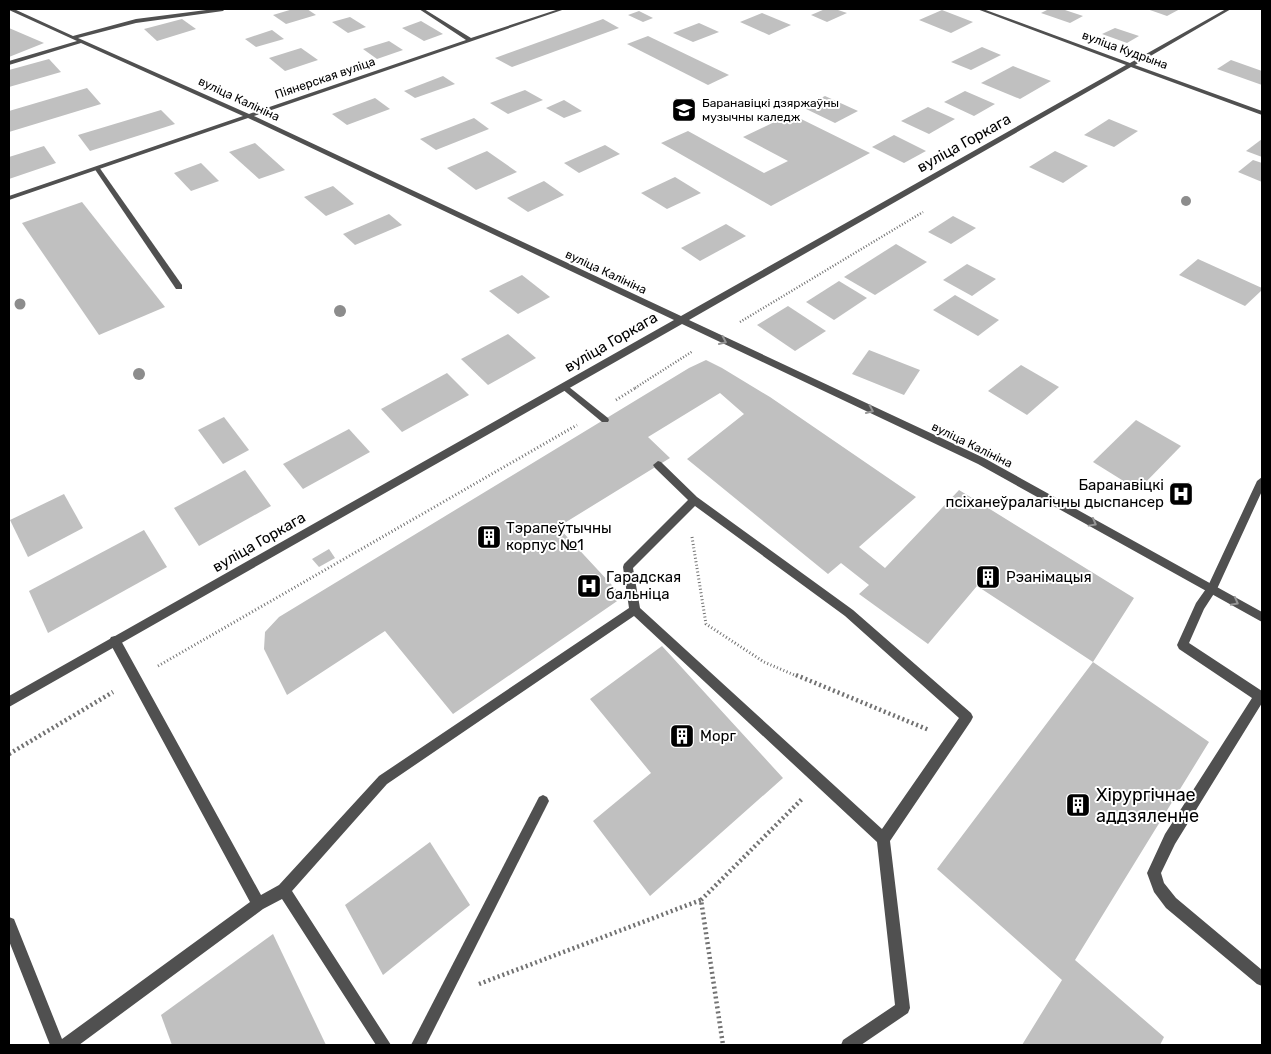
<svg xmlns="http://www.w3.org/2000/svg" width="1271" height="1054" viewBox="0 0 1271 1054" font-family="Rubik,sans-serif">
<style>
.building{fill:#c0c0c0}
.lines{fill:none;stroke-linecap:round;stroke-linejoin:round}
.path-far2{stroke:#727272;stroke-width:2.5;stroke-dasharray:1 2;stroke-linecap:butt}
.path-far1{stroke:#727272;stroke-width:3;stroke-dasharray:1 2.5;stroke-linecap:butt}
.path{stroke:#727272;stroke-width:4.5;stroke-dasharray:2 3;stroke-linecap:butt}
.lane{fill:#505050;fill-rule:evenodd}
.street{fill:#505050;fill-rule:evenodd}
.tree{fill:#8c8c8c}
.oneway{stroke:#969696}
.labels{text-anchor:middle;stroke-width:4;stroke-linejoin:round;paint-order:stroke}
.far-street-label{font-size:12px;fill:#000;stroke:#fff}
.far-poi-label{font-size:12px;fill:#000;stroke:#fff;text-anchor:start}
.street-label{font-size:15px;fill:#000;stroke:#fff}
.poi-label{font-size:15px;fill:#000;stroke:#fff;text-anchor:start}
.near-poi-label{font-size:18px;fill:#000;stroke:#fff;text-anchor:start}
</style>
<rect width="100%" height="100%" fill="#fff"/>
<g class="building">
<polygon points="293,9 307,9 316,15 286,24 273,15"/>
<polygon points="825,9 835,9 847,13 827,22 811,15"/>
<polygon points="1049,9 1062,9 1083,16 1070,23 1041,13"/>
<polygon points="1147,9 1180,9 1167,16"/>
<polygon points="942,10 973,22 951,33 919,20"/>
<polygon points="639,11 653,18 643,22 628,15"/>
<polygon points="762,13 791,25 769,35 740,22"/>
<polygon points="350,17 366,27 348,33 332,22"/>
<polygon points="182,19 196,29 157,41 144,29"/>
<polygon points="603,19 619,28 512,67 495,58"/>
<polygon points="421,21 443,34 424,41 402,28"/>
<polygon points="699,23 719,32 693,42 673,33"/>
<polygon points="9,28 44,43 9,57"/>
<polygon points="1115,28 1139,36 1127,43 1102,34"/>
<polygon points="272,30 284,39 256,47 245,39"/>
<polygon points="648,36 729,75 708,85 627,44"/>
<polygon points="389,41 403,50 377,59 363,49"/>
<polygon points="982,47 1001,55 971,70 951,62"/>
<polygon points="301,48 318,60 285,71 269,58"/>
<polygon points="49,59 61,72 9,87 9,70"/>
<polygon points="1231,60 1262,71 1262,85 1217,69"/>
<polygon points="1013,66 1051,81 1020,99 981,83"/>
<polygon points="443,76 455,84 415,98 404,91"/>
<polygon points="87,88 101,104 9,132 9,111"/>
<polygon points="525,90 543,100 508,114 490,103"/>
<polygon points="965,91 995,104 974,116 944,102"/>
<polygon points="825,96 858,111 835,123 802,107"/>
<polygon points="375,98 390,109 347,125 332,114"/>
<polygon points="564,100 582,111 564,118 546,108"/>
<polygon points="928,107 955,119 929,134 901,121"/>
<polygon points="161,110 175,124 90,151 78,135"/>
<polygon points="791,114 870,153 771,206 661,143 688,131 764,173 788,161 743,137"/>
<polygon points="474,118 489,129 436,150 420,139"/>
<polygon points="1109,119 1138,131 1114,147 1084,135"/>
<polygon points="894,135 926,151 904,163 872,147"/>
<polygon points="1262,139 1262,157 1246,151"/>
<polygon points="255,143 285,170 259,179 229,152"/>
<polygon points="605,145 620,154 579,173 564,163"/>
<polygon points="44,146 56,163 9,179 9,157"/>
<polygon points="487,151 517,172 476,190 447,168"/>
<polygon points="1055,151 1088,166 1063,183 1029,167"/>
<polygon points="1253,160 1262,163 1262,182 1238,172"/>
<polygon points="201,163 219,181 191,191 174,173"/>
<polygon points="675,177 701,193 667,209 641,193"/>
<polygon points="544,181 564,195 528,212 507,198"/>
<polygon points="333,186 354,204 326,216 304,197"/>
<polygon points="82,202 165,307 99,335 22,223"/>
<polygon points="389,214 402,225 355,245 343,234"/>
<polygon points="953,216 976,228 951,244 928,232"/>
<polygon points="726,224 746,236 700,261 681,248"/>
<polygon points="896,244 927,262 875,295 844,277"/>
<polygon points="1198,259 1262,288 1262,290 1245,306 1179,275"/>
<polygon points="967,264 996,279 972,296 943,280"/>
<polygon points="522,275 550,297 518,314 489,291"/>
<polygon points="839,281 867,298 834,320 806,302"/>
<polygon points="955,295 999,320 978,336 933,310"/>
<polygon points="788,306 826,331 795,351 757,325"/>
<polygon points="508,334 536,358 488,385 461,359"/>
<polygon points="869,350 920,370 904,395 852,374"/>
<polygon points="706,360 722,368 770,397 916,497 859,547 885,568 959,490 1134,598 1093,662 977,586 928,644 859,594 869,585 841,563 828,574 687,459 744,414 720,393 648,437 670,458 558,527 623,597 453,714 385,631 287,695 264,649 265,632 279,617 689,368"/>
<polygon points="1021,365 1059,387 1027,415 988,391"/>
<polygon points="447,373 469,395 402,432 381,409"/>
<polygon points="224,417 249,450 223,464 198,430"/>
<polygon points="1136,420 1181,446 1138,490 1093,462"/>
<polygon points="349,429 370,452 303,489 283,464"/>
<polygon points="245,470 271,506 199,546 174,508"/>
<polygon points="64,494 83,528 28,557 10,520"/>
<polygon points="144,530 167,567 48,633 29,591"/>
<polygon points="329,549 335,558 319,567 312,559"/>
<polygon points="662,646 783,778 650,896 593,821 651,773 590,699"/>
<polygon points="1093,662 1209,742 1075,960 1164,1037 1160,1045 1022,1045 1062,980 937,869"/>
<polygon points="430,842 470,905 383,975 345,905"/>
<polygon points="273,934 326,1045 172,1045 161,1015"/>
</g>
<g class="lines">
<g class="path-far2">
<polyline points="740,322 923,212"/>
<polyline points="635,388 693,351"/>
</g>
<g class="path-far1">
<polyline points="616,400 637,387"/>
<polyline points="692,537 706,624 764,662 799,677"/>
<polyline points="158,666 577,425"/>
</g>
<g class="path">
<polyline points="796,675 929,730"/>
<polyline points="9,754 113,692"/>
<polyline points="701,900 803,798"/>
<polyline points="479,984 701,900 723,1045"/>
</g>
<g class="lane">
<polygon points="95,167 99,167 182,285 182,289 176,289 94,168"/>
<polygon points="564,383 608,418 609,420 608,422 602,422 561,388 560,386"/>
<path d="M658 461 661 462 697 497 853 610 971 713 973 717 971 721 890 841 910 1008 908 1013 861 1045H841L843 1040 895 1005 877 842 634 616 387 784 292 891 391 1045H376L282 899 263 909 79 1045H50L9 941V917L14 919 62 1039 250 902 111 645 109 641 111 637 115 636 119 637 261 895 279 885 379 776 629 608 623 567 624 564 688 500 655 468 653 465ZM695 506 845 616 959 718 882 829 640 608 633 568Z"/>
<polygon points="1262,477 1262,491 1217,589 1204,609 1189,643 1262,691 1262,703 1175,844 1161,873 1164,883 1176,898 1262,970 1262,986 1257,984 1166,908 1154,892 1147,873 1165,834 1252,698 1179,649 1177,645 1196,603 1208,586 1257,481"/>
<polygon points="543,795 547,797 549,801 547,805 426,1045 411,1045 539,797"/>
</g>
<polygon class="street" points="9,9 14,9 73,36 136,19 214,9 225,9 223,11 136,23 78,38 249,114 466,40 419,9 424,9 471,38 559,9 565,9 254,116 681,316 1126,65 977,9 983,9 1130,63 1226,9 1231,9 1135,65 1262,111 1262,115 1131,67 689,320 984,458 1262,612 1262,622 978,464 682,324 9,707 9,696 674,320 248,118 9,200 9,196 243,116 81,43 9,65 9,61 77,41 9,10"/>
</g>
<g class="tree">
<circle cx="1186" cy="201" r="5"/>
<circle cx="20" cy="304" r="5.5"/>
<circle cx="340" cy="311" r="6"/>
<circle cx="139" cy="374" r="6"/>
</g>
<defs><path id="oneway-chevron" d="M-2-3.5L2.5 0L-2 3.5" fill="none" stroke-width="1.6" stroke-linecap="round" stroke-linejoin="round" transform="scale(1.25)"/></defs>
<g class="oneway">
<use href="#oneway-chevron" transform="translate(723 341) rotate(25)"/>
<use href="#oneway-chevron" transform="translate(870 410) rotate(25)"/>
<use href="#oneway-chevron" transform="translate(1093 523) rotate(29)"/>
<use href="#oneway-chevron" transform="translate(1235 602) rotate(28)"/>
</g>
<defs>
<symbol id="university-square" viewBox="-11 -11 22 22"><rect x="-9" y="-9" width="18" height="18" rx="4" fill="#000" stroke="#fff"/><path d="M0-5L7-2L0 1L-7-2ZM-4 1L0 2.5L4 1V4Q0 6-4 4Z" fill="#fff"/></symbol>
<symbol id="hospital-square" viewBox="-11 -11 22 22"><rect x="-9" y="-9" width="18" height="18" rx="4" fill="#000" stroke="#fff"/><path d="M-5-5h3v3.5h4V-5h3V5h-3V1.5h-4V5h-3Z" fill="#fff"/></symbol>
<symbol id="building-square" viewBox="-11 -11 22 22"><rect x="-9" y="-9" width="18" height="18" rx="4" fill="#000" stroke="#fff"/><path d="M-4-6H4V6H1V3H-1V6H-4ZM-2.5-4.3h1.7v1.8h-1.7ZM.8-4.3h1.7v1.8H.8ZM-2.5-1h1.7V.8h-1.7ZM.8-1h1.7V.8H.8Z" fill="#fff"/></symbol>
</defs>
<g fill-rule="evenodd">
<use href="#university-square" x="670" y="96" width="28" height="28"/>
<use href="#hospital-square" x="1167" y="480" width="28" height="28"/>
<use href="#building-square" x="475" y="523" width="28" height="28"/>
<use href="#building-square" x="974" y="563" width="28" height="28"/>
<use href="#hospital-square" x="575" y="572" width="28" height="28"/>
<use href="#building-square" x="668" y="722" width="28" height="28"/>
<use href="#building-square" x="1064" y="791" width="28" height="28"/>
</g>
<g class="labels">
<g class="far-street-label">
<text transform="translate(1125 50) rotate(20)" y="4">вуліца Кудрына</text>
<text transform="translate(325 78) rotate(-19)" y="4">Піянерская вуліца</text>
<text transform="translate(239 99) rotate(25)" y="4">вуліца Калініна</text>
<text transform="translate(606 272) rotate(25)" y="4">вуліца Калініна</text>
<text transform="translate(972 445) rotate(26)" y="4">вуліца Калініна</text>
</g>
<g class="far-poi-label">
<text x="702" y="107">Баранавіцкі дзяржаўны<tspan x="702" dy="14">музычны каледж</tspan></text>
</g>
<g class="street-label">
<text transform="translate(964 143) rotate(-29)" y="5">вуліца Горкага</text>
<text transform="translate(611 342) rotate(-30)" y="5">вуліца Горкага</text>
<text transform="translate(259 542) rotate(-30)" y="5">вуліца Горкага</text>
</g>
<g class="poi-label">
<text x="1164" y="490" text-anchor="end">Баранавіцкі<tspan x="1164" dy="17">псіханеўралагічны дыспансер</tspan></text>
<text x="506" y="533">Тэрапеўтычны<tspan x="506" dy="17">корпус №1</tspan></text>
<text x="606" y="582">Гарадская<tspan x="606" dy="17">бальніца</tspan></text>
<text x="1006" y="582">Рэанімацыя</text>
<text x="700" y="741">Морг</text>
</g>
<g class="near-poi-label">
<text x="1096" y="801">Хірургічнае<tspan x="1096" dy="21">аддзяленне</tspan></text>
</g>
</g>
<rect width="1271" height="1054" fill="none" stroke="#000000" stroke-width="20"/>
</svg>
